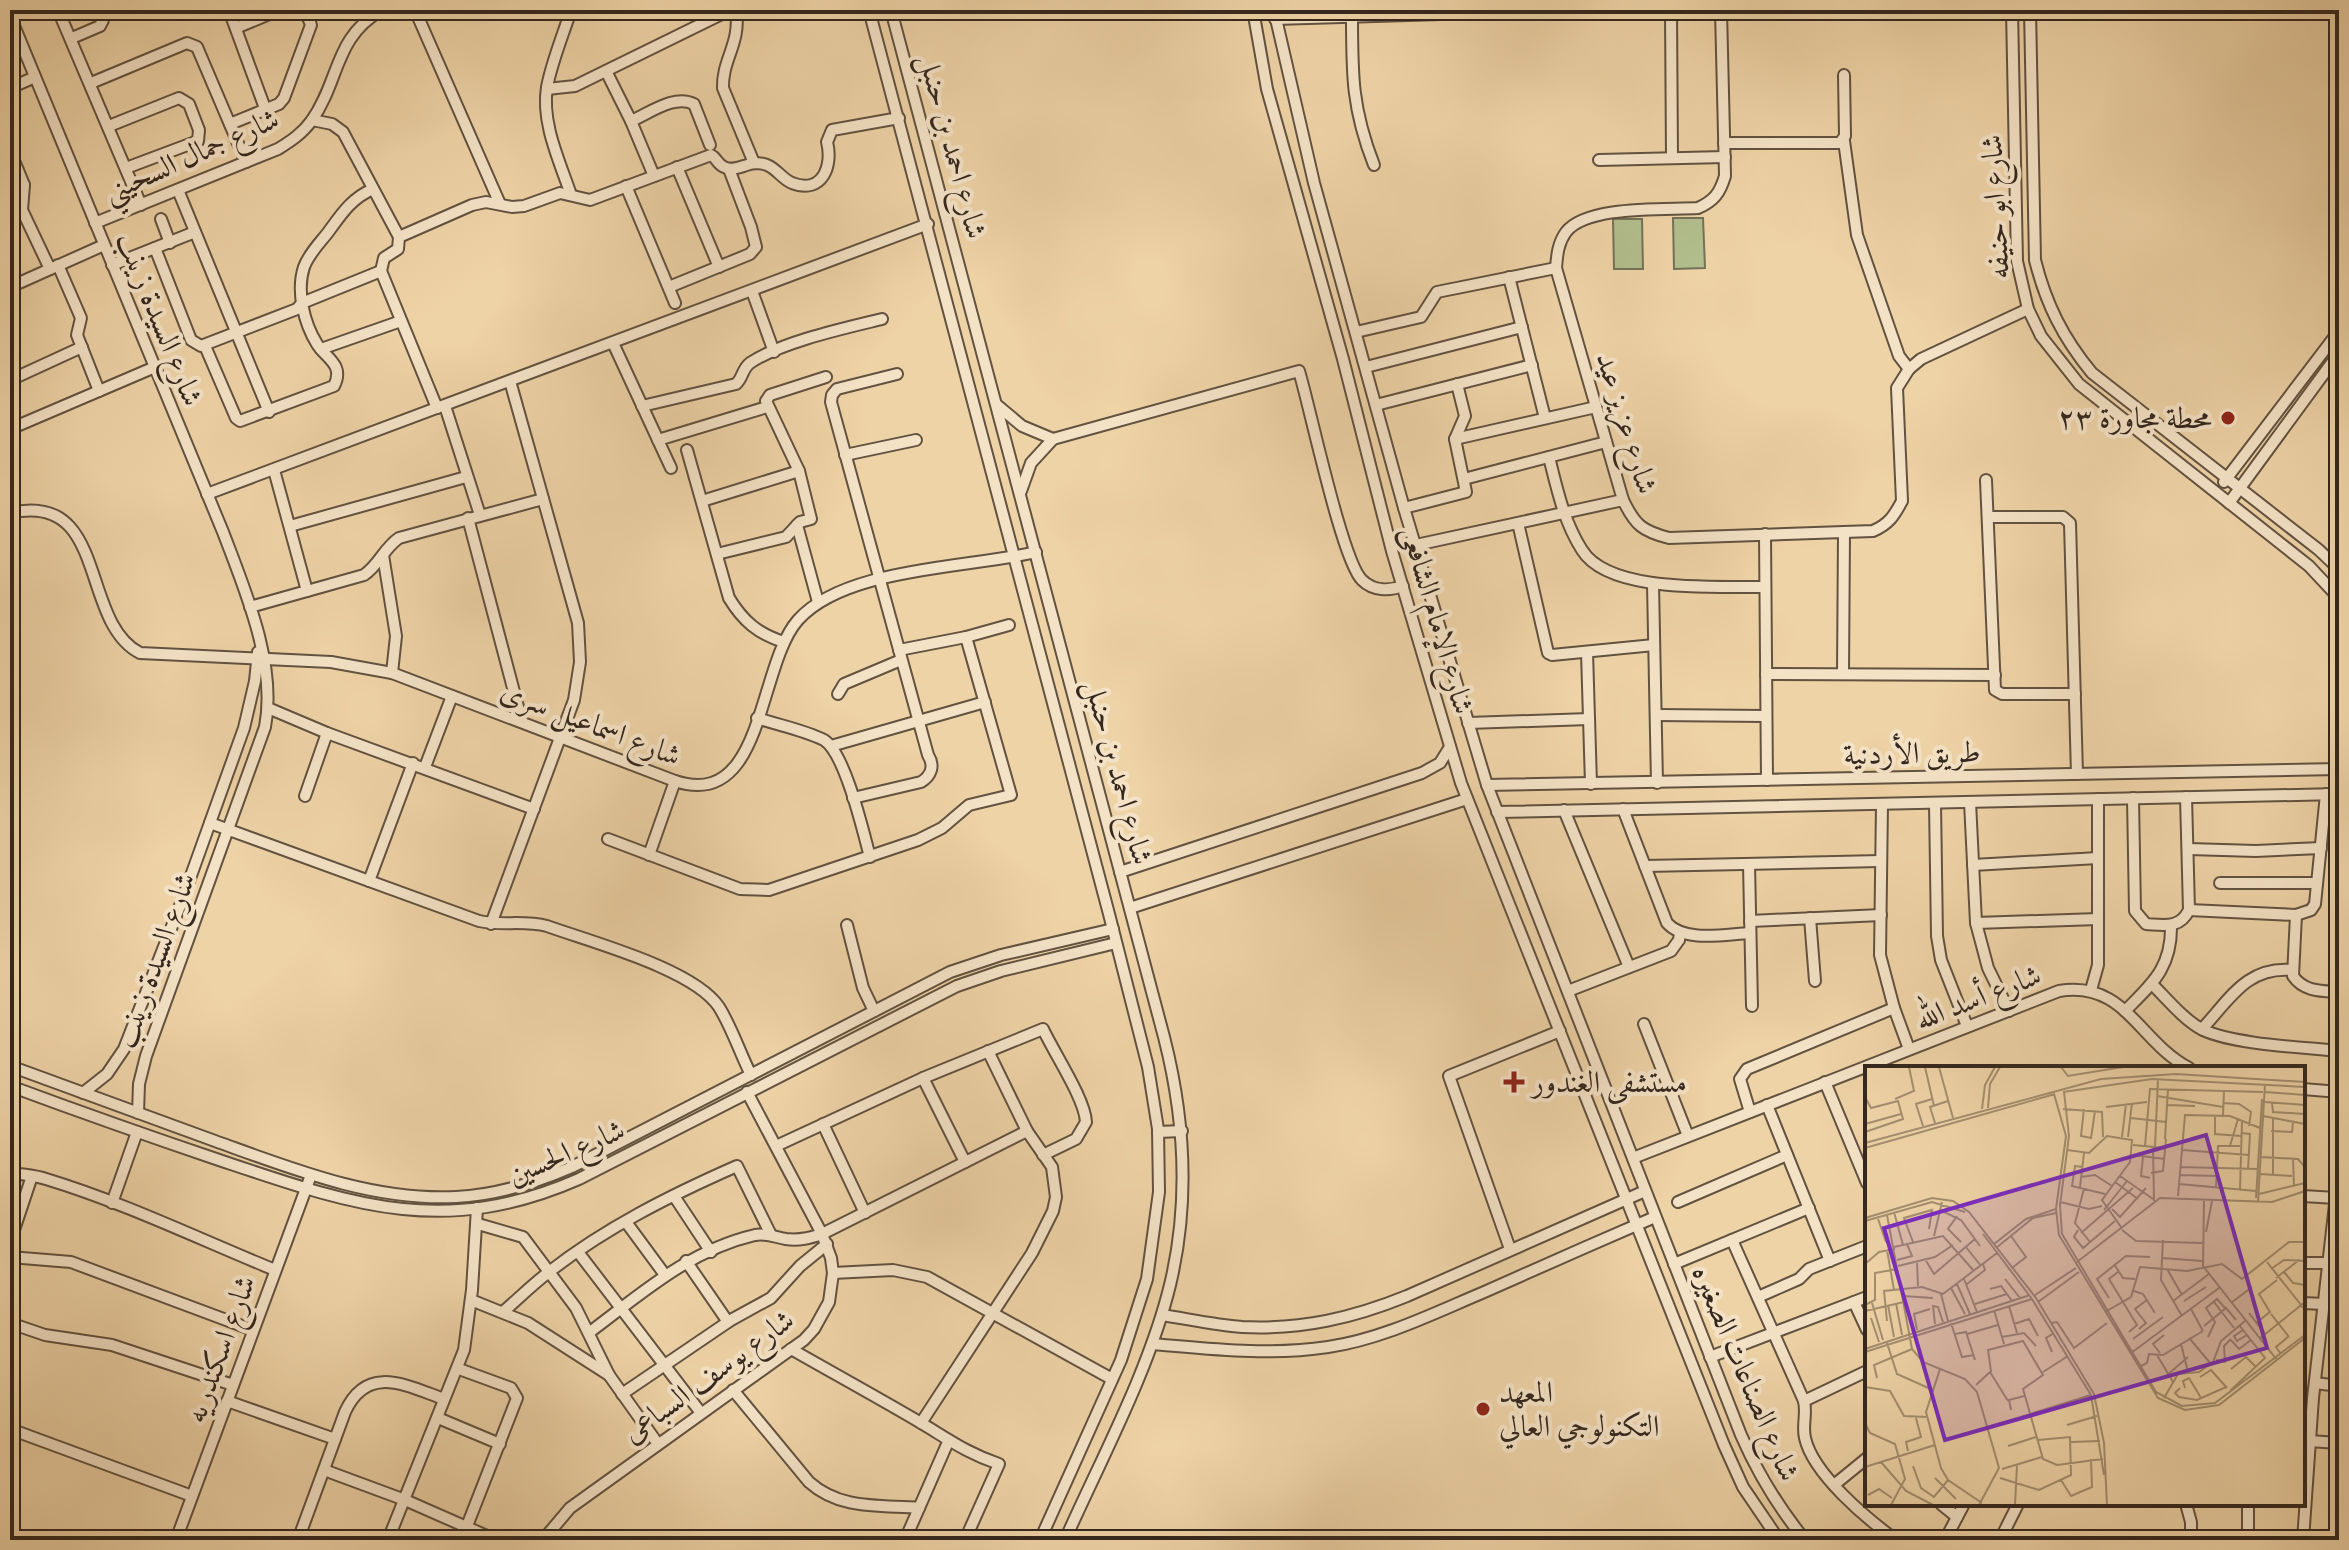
<svg xmlns="http://www.w3.org/2000/svg" width="2349" height="1550" viewBox="0 0 2349 1550" font-family="'IM FELL English',Amiri,serif">
<style>
.green{fill:#b2be8d;stroke:#737256;stroke-width:2}
.lines{fill:none;stroke-linecap:round;stroke-linejoin:round}
.minor-casing{stroke:#625240;stroke-width:14}
.minor{stroke:#f4e2c6;stroke-width:10}
.poi-dot{fill:#8f2418;stroke:#f4e2c6;stroke-width:3}
.labels{text-anchor:middle;stroke-width:8;stroke-linejoin:round;paint-order:stroke}
.street-label{font-size:30px;fill:#34271e;stroke:#f4e2c6}
.poi-label{font-size:30px;fill:#34271e;stroke:#f4e2c6;text-anchor:start}
.inset-road{fill:none;stroke:#a48e70;stroke-width:2}
.view{fill:#7b2cbf;fill-opacity:0.15;stroke:#7b2cbf;stroke-width:4}
.inset-edge{fill:none;stroke:#34271e;stroke-width:4}
</style>
<rect width="100%" height="100%" fill="#eed3a7"/>
<filter id="stains"><feTurbulence type="fractalNoise" baseFrequency=".0025" numOctaves="4"/><feColorMatrix values="0 0 0 0 .2 0 0 0 0 .09 0 0 0 0 .02 0 0 0 .5 -.17"/></filter>
<radialGradient id="worn" r=".72"><stop offset=".6" stop-color="#630" stop-opacity="0"/><stop offset="1" stop-color="#630" stop-opacity=".3"/></radialGradient>
<g class="green">
<polygon points="1673,218 1703,218 1705,268 1674,269"/>
<polygon points="1613,219 1642,219 1643,269 1614,269"/>
</g>
<g class="lines">
<defs>
<g id="minor">
<polyline points="58,10 141,205"/>
<polyline points="229,10 266,111"/>
<polyline points="415,10 500,204"/>
<path d="M571 10C563 35 552 61 547 87 541 123 560 162 571 195"/>
<path d="M736 10C741 44 722 59 723 88L754 163"/>
<polyline points="869,10 1109,914 1148,1067 1158,1129 1159,1192 1147,1279 1121,1360 1040,1540"/>
<path d="M891 10 1164 1037C1185 1119 1190 1202 1170 1285 1149 1371 1101 1459 1065 1540"/>
<polyline points="1253,10 1267,89 1343,359 1392,551 1461,783 1724,1445 1743,1487 1779,1540"/>
<path d="M1274 10 1314 183 1404 508 1487 785 1741 1435C1758 1474 1778 1507 1805 1540"/>
<polyline points="1671,10 1672,158"/>
<path d="M1721 10 1725 176C1720 193 1714 201 1698 208 1665 210 1587 205 1566 232 1558 243 1557 255 1556 268L1623 500C1635 525 1642 531 1669 538L1873 531C1889 524 1894 516 1902 501L1897 388 1909 369 1921 359 2028 309"/>
<polyline points="2012,10 2017,261 2028,309 2041,336 2079,384 2309,566 2339,598"/>
<path d="M2030 10 2035 260C2046 304 2063 338 2092 373L2319 550 2339 569"/>
<path d="M10 16 223 532C245 590 277 664 265 727L146 1056 139 1084 138 1113"/>
<path d="M1352 16C1352 75 1352 109 1374 165"/>
<polyline points="1275,19 1580,10"/>
<polyline points="236,28 279,10"/>
<polyline points="72,38 100,26 103,20 101,10"/>
<polyline points="606,71 631,121 654,176"/>
<polyline points="91,83 187,43 197,47 246,162"/>
<polyline points="10,88 35,77"/>
<polyline points="547,89 575,86 730,10"/>
<polyline points="312,120 332,124 343,132 399,237 398,249 384,258 381,271 437,408"/>
<path d="M631 121C650 113 674 94 694 104L710 145"/>
<polyline points="230,124 279,104 284,98 311,25 305,10"/>
<polyline points="109,126 179,98 189,104 199,130 198,141 126,168"/>
<polyline points="1844,141 1857,235 1899,356 1909,369"/>
<polyline points="1724,143 1840,143 1845,136 1844,75"/>
<polyline points="10,151 24,185 22,210 50,269"/>
<polyline points="1599,160 1725,157"/>
<polyline points="677,167 719,267"/>
<polyline points="626,186 675,303"/>
<polyline points="10,190 24,185"/>
<polyline points="178,190 269,412"/>
<polyline points="161,219 170,243"/>
<path d="M95 223 278 149C291 141 303 133 312 120 340 80 334 37 382 10"/>
<path d="M399 237 472 205 486 202 512 207 524 206 560 193 590 200 711 155C717 158 717 164 724 167 736 174 750 158 767 165 777 169 782 179 792 183 823 195 833 165 827 142L832 130 899 118"/>
<polyline points="155,248 191,340 201,346 297,309 302,303 381,271"/>
<polyline points="58,265 81,318 77,335 99,391"/>
<polyline points="112,265 195,232"/>
<polyline points="1509,277 1545,418"/>
<polyline points="10,287 104,245"/>
<polyline points="669,287 750,254 756,247 751,227 729,169"/>
<polyline points="752,291 774,352"/>
<polyline points="1356,332 1421,317 1437,292 1556,268"/>
<polyline points="613,343 671,468"/>
<path d="M205 346 236 418 240 421 334 386C345 364 325 358 317 344 304 323 296 291 304 267 309 253 321 242 329 231 342 213 352 198 373 189"/>
<polyline points="321,349 401,321"/>
<polyline points="1366,367 1522,327"/>
<polyline points="19,376 82,347"/>
<polyline points="997,405 1022,426 1053,439"/>
<polyline points="1376,405 1532,365"/>
<polyline points="445,406 480,515"/>
<path d="M642 406 736 384C743 378 742 369 750 363 781 342 845 328 882 319"/>
<polyline points="10,429 155,367"/>
<polyline points="1455,439 1596,407"/>
<polyline points="658,440 767,407"/>
<path d="M687 450 729 598C743 621 758 634 784 642"/>
<polyline points="845,455 916,440"/>
<path d="M1549 457C1557 489 1564 522 1582 550 1609 594 1719 586 1765 587"/>
<polyline points="274,470 307,591"/>
<polyline points="1464,479 1606,442"/>
<polyline points="1986,480 1995,690 2002,694 2075,694"/>
<polyline points="2224,482 2339,331"/>
<path d="M1021 491 1031 463 1053 439 1299 371C1310 407 1342 561 1362 580 1373 591 1389 591 1403 586"/>
<polyline points="207,494 928,224"/>
<polyline points="702,501 799,471"/>
<polyline points="2229,503 2339,353"/>
<polyline points="1404,508 1466,492 1455,439 1465,416 1457,384"/>
<path d="M10 513C109 490 79 622 140 653L331 662 392 673 675 781C765 811 757 666 798 620 845 567 970 568 1036 552"/>
<polyline points="1988,517 2063,517 2070,523 2077,774"/>
<polyline points="468,518 522,722"/>
<polyline points="1518,523 1548,653 1552,655 1654,645"/>
<polyline points="797,525 818,602"/>
<polyline points="290,526 466,477"/>
<polyline points="1765,534 1767,780"/>
<polyline points="1416,545 1623,500"/>
<polyline points="717,554 786,537 800,522 811,519 799,471 766,401 770,395 826,377"/>
<polyline points="383,555 396,636 392,673"/>
<polyline points="1653,584 1657,783"/>
<path d="M250 607 364 575C379 565 384 548 399 538L543 499"/>
<polyline points="899,650 966,637 1009,625"/>
<polyline points="1587,652 1591,784"/>
<polyline points="1766,674 1995,675"/>
<polyline points="1843,674 1844,532"/>
<polyline points="838,694 844,684 901,660"/>
<polyline points="268,708 327,733 534,809"/>
<polyline points="1656,715 1766,716"/>
<path d="M757 718C778 725 804 730 824 740 845 753 863 831 870 857"/>
<polyline points="1468,723 1589,719"/>
<polyline points="831,746 985,702"/>
<polyline points="425,767 452,696"/>
<polyline points="1487,785 2339,769"/>
<polyline points="305,796 327,733"/>
<path d="M853 798 921 782C931 776 935 766 928 755L831 402 832 395 837 389 897 374"/>
<path d="M2133 798 2135 911 2146 924C2164 925 2180 929 2189 910L2186 797"/>
<polyline points="1970,802 1976,923 1988,968 2009,1011"/>
<polyline points="1935,803 1937,936 1941,960 1967,1026"/>
<polyline points="1882,804 1880,955 1894,1008 1909,1049"/>
<path d="M1623 809 1667 923C1685 943 1726 934 1750 933"/>
<polyline points="1564,810 1629,967"/>
<polyline points="1497,812 2339,794"/>
<path d="M210 823 479 921C502 926 524 920 547 926 591 942 694 969 719 1007 732 1028 740 1053 751 1075"/>
<polyline points="608,839 740,889 769,890 918,840 942,828 969,805 1011,795 966,637"/>
<polyline points="2189,849 2256,851 2321,848"/>
<polyline points="649,855 675,781"/>
<polyline points="1749,864 1752,1006"/>
<polyline points="1973,865 2098,858"/>
<polyline points="1645,866 1881,861"/>
<polyline points="1120,872 1422,773 1440,763 1450,747"/>
<polyline points="369,881 413,763"/>
<polyline points="2220,883 2317,883"/>
<polyline points="1130,908 1467,799"/>
<polyline points="2189,910 2296,915 2311,910 2315,904 2326,794"/>
<path d="M2296 915 2293 976C2304 992 2322 991 2339 992"/>
<polyline points="1810,918 1815,981"/>
<polyline points="1750,921 1881,915"/>
<polyline points="1976,923 2098,919"/>
<polyline points="491,924 574,700 580,662 578,623 510,381"/>
<polyline points="847,925 863,988 874,1011"/>
<path d="M2152 984C2167 999 2184 1020 2203 1030 2237 1045 2301 1047 2339 1051"/>
<polyline points="2091,990 2098,965 2098,799"/>
<polyline points="1568,991 1671,951 1679,940 1680,933"/>
<path d="M2125 1011C2153 983 2172 967 2171 925"/>
<polyline points="1644,1024 1688,1136"/>
<path d="M2202 1029C2230 999 2247 966 2292 970"/>
<path d="M10 1066C78 1091 147 1116 215 1141 293 1169 372 1201 456 1197 497 1195 535 1183 572 1167L950 972 1001 955 1113 929"/>
<polyline points="923,1078 965,1162"/>
<polyline points="1825,1082 1867,1183"/>
<path d="M10 1086C80 1112 151 1137 222 1161 353 1205 444 1238 579 1179L957 986 1001 971 1116 943"/>
<polyline points="2303,1089 2339,1092"/>
<polyline points="83,1093 107,1074 124,1049 183,898 244,728 255,681 258,652"/>
<polyline points="1767,1105 1830,1261"/>
<polyline points="1750,1112 1740,1079 1747,1069 1894,1008"/>
<polyline points="823,1124 865,1213"/>
<polyline points="1158,1132 1182,1131"/>
<path d="M776 1146 923 1078 1043 1029C1054 1053 1085 1099 1086 1122L1076 1139 1043 1155"/>
<path d="M1633 1158 2059 991C2125 980 2139 1042 2189 1068"/>
<path d="M10 1172C22 1175 34 1175 46 1179 125 1203 199 1239 275 1270"/>
<polyline points="674,1196 711,1252"/>
<polyline points="2303,1196 2336,1198"/>
<polyline points="1678,1202 1787,1155"/>
<polyline points="112,1203 137,1132"/>
<polyline points="626,1222 665,1275"/>
<polyline points="478,1224 523,1237 576,1308 609,1375 658,1444"/>
<path d="M1732 1240 1804 1401C1807 1414 1802 1426 1805 1438 1813 1474 1867 1519 1896 1540"/>
<polyline points="10,1242 32,1176"/>
<polyline points="1510,1249 1449,1076 1560,1031"/>
<polyline points="578,1252 701,1413"/>
<polyline points="10,1257 71,1262 253,1330"/>
<polyline points="686,1261 728,1322"/>
<polyline points="2303,1263 2328,1263"/>
<polyline points="1674,1264 1809,1208"/>
<polyline points="833,1273 893,1270 927,1277 1112,1379"/>
<polyline points="1758,1297 1799,1279 1809,1269 1867,1246"/>
<polyline points="471,1300 528,1323 609,1375"/>
<polyline points="1854,1302 1867,1330"/>
<polyline points="2303,1303 2324,1304"/>
<path d="M503 1312C518 1299 533 1284 549 1272 605 1228 671 1195 737 1166L771 1235"/>
<path d="M1162 1315C1188 1319 1215 1325 1242 1327 1301 1330 1353 1318 1407 1296L1645 1191"/>
<polyline points="10,1323 45,1335 112,1345 233,1385"/>
<path d="M590 1332C642 1293 690 1250 755 1235 766 1233 775 1237 786 1239 799 1241 810 1238 822 1234L1027 1131"/>
<path d="M1152 1344C1211 1349 1268 1356 1328 1347 1382 1339 1432 1314 1482 1293 1540 1267 1597 1242 1655 1217"/>
<path d="M791 1349C833 1373 875 1396 916 1420 947 1438 964 1452 999 1464L965 1540"/>
<polyline points="1710,1357 1867,1297"/>
<polyline points="459,1369 511,1388 517,1398 467,1526"/>
<polyline points="2315,1383 2339,1386"/>
<path d="M733 1390 809 1482C840 1510 880 1505 919 1508"/>
<polyline points="622,1394 731,1320 771,1298 800,1266 827,1244"/>
<polyline points="227,1401 335,1439"/>
<polyline points="1804,1401 1867,1371"/>
<polyline points="438,1418 500,1444"/>
<polyline points="921,1423 1032,1253 1053,1211 1056,1197 1052,1167 1027,1131 988,1051"/>
<polyline points="10,1429 192,1496"/>
<polyline points="2309,1441 2339,1443"/>
<polyline points="324,1470 405,1500 496,1540"/>
<polyline points="1834,1485 1867,1458"/>
<polyline points="1941,1504 1957,1517"/>
<polyline points="2186,1504 2191,1522 2191,1540"/>
<polyline points="176,1540 311,1175"/>
<path d="M298 1540 345 1412C367 1363 407 1386 444 1399"/>
<polyline points="388,1540 464,1350 472,1290 477,1208"/>
<polyline points="543,1540 570,1508 804,1340 814,1329 829,1302 833,1273 831,1258 822,1234 747,1092"/>
<polyline points="905,1540 948,1442"/>
<polyline points="1945,1540 1964,1504"/>
<polyline points="2000,1540 2018,1504"/>
<polyline points="2248,1540 2248,1504"/>
<polyline points="2303,1540 2313,1398 2339,1169"/>
</g>
</defs>
<use href="#minor" class="minor-casing"/>
<use href="#minor" class="minor"/>
</g>
<g class="poi-dot">
<circle cx="2228" cy="418" r="8"/>
<path d="M1510 1070h8v8h8v8h-8v8h-8v-8h-8v-8h8z"/>
<circle cx="1483" cy="1409" r="8"/>
</g>
<g class="labels">
<g class="street-label">
<text transform="translate(953 146) rotate(75)" y="10">شارع احمد بن حنبل</text>
<text transform="translate(191 155) rotate(-24)" y="10">شارع جمال السحيني</text>
<text transform="translate(1995 207) rotate(-93)" y="10">شارع ابو حنيفه</text>
<text transform="translate(160 319) rotate(68)" y="10">شارع السيدة زينب</text>
<text transform="translate(1627 423) rotate(73)" y="10">شارع عزيز عيد</text>
<text transform="translate(1438 620) rotate(74)" y="10">شارع الإمام الشافعى</text>
<text transform="translate(591 723) rotate(21)" y="10">شارع اسماعيل سرى</text>
<text transform="translate(1912 753) rotate(-1)" y="10">طريق الأردنية</text>
<text transform="translate(1119 772) rotate(75)" y="10">شارع احمد بن حنبل</text>
<text transform="translate(155 960) rotate(-70)" y="10">شارع السيدة زينب</text>
<text transform="translate(1978 997) rotate(-21)" y="10">شارع أسد الله</text>
<text transform="translate(566 1152) rotate(-23)" y="10">شارع الحسين</text>
<text transform="translate(220 1349) rotate(-70)" y="10">شارع اسكندريه</text>
<text transform="translate(1746 1373) rotate(67)" y="10">شارع الصناعات الصغيره</text>
<text transform="translate(708 1376) rotate(-36)" y="10">شارع يوسف السباعى</text>
</g>
<g class="poi-label">
<text x="2212" y="428" text-anchor="end">محطة مجاورة ٢٣</text>
<text x="1532" y="1092">مستشفى الغندور</text>
<text x="1499" y="1402">المعهد<tspan x="1499" dy="34">التكنولوجي العالي</tspan></text>
</g>
</g>
<g transform="translate(1865 1066)">
<rect width="440" height="440" fill="#eed3a7"/>
<path class="inset-road" d="M60 1 69 40M74 1 88 52M196 1 203 10 258 1M198 26 287 13 440 21M199 26 204 70 195 139 197 168 291 326 317 340 350 337 440 269M400 26 440 29M189 28 201 70 191 143 194 169 293 332 320 344 354 339 440 272M292 30 358 41M0 31 6 42 33 35 38 53 0 66M30 33 49 25 44 1M400 36 440 39M358 37 374 38 386 46 384 60M407 37 408 46 440 48M302 39 330 40M241 41 282 36M123 42 125 18 135 1M117 43 120 19 130 1M198 43 237 46 238 71M219 43 216 70 226 72 230 45M350 49V68L376 70M358 49 359 25M398 50 440 58M266 52 301 56M70 57 65 41 83 35M0 58 36 48M58 60 51 38 67 33M406 65 427 66 428 57M376 67 385 68 383 103M257 71 261 38M263 71 267 37M300 73 303 23M0 77 236 13 311 8 440 16M268 79 300 82M280 80 285 23 398 26M365 80 373 53M288 81 289 135M290 81 293 13M0 82 190 28M202 84 224 87 242 70 267 74 265 96 237 134 256 161M317 84 384 89M268 89 300 93M278 91 276 110 285 112M396 91 433 93 440 101M428 93 429 120M218 101 210 100 207 120 240 128M315 101 392 103M286 107 298 105 301 73M395 108 427 110M315 109 352 110M408 109V53M255 110 288 133M216 111 230 109 247 120M250 116 273 133M314 118 391 125M215 121 219 87M351 122 353 80H375M219 123 210 157 225 176M375 123 377 56M394 128 440 117M313 130 320 49 365 50 395 62M391 132 397 33M339 135 338 200 412 294M195 136 224 143 237 140M393 136 400 18M247 143 255 151 281 122M75 144 96 154 115 180M239 144 262 115M29 146 38 179M22 149 47 283 58 296 100 313 112 326 134 402 114 439M92 150 83 163 96 176M0 152 67 132 88 135 104 146 171 232 229 328 239 377 242 439M13 153 21 176M0 155 67 136 100 146M213 164 209 171 218 182 250 155M257 164 271 175 337 177M341 166 347 135M216 167 268 122M118 168 167 233 226 329 239 409M69 170 77 136M146 170 161 191 147 202M298 174 296 214 317 250M48 176 39 152 67 144 64 163M129 178 161 153 191 143M29 181 78 170 109 205M101 181 116 200M131 182 168 152 191 147M22 184 29 224M297 192 337 195M60 193 69 208 110 173M32 194 47 190 42 178M52 195 53 220M212 196 295 132 407 136 440 125M402 196 440 244M0 198 14 186 30 183M249 198 258 212 270 213M33 200 70 191 88 179M302 203 317 229M406 203 419 194 440 195M253 206 244 213 272 259 264 266M419 206 428 217 440 219M411 212 434 194M99 213 112 246M140 213 155 232M92 218 105 248M102 218 120 204 118 198M86 222 100 248M125 223 136 220 147 235M269 225 278 228 290 247M76 228 83 255M170 229 211 202M38 230 68 232M244 232 232 213 261 190 285 191M308 235 344 208M319 235 341 221M173 236 214 206M349 236 369 262M7 237 18 274M31 237 37 269M366 237 387 221M110 238 142 228M0 239 10 234V207L32 203M23 239 29 271M144 240 152 267M326 243 338 265M129 244 139 278M0 245 39 236M240 246 266 231 275 201 322 205 357 198 377 213 424 176H440M384 247 400 268M406 248 424 271M6 252 14 276M22 255 19 225 57 221 78 228 132 187M86 257 97 291 109 289M186 257 192 256 209 282 242 257M391 257 405 246 394 228 412 214M70 258 68 240 73 241 78 256M149 258 164 253 173 270M339 260 361 242 371 254M274 263 281 257 270 243 282 234M52 264 49 248 65 243M378 264 369 270 372 275 382 269M90 268 101 266 110 294M102 268 133 259M137 271 159 267 171 280M343 271 350 256 341 242 352 233 360 242M268 273 298 251M325 273 346 298M365 273 374 283 386 274M394 273 440 236M22 277 32 308 68 324M316 278 323 306M0 283 165 229M0 286 167 233M187 286 181 272 189 267M266 287 354 222M295 287 288 278 299 269M416 288 411 281 424 270M292 289 308 316M351 294 360 296 359 280 365 274M274 301 282 297 284 288 298 289 338 265M75 303 61 346 76 402 83 414 117 437M366 303 381 291 390 300M125 306 143 335M178 306 203 290M301 310 323 291M335 311 346 304 362 322M12 312 9 299 47 283M111 319 126 305 123 284 158 275 178 309 158 323 178 393 192 399 238 393M0 321 25 325 39 350 61 351M315 322 310 327 314 331 332 334 361 321M320 322 318 315 324 312 336 332M365 325 400 292 374 259M299 332 313 308 334 306 348 296 356 275 380 255M146 344 144 334 159 330M0 357 5 367 30 378 40 413 26 439M202 359 232 350M123 361 226 329M206 376 235 375M143 380 171 371M43 385 41 376 56 371 51 352M16 396 41 425 68 439M48 400 56 422 69 431 83 414M0 401 70 379M137 403 177 391M70 412 91 433M135 412 174 424 206 409 205 371 173 374M196 414 206 430 227 421 226 393M3 429 14 423 27 432M150 439 152 399"/>
<path class="view" d="M341 69 402 282 80 374 19 162Z"/>
<rect width="440" height="440" class="inset-edge"/>
</g>
<rect width="2349" height="1550" fill="none" stroke="#eed3a7" stroke-width="40"/>
<rect x="12" y="12" width="2325" height="1526" fill="none" stroke="#34271e" stroke-width="4"/>
<rect x="20" y="20" width="2309" height="1510" fill="none" stroke="#34271e" stroke-width="2"/>
<rect width="100%" height="100%" filter="url(#stains)"/>
<rect width="100%" height="100%" fill="url(#worn)"/>
</svg>
